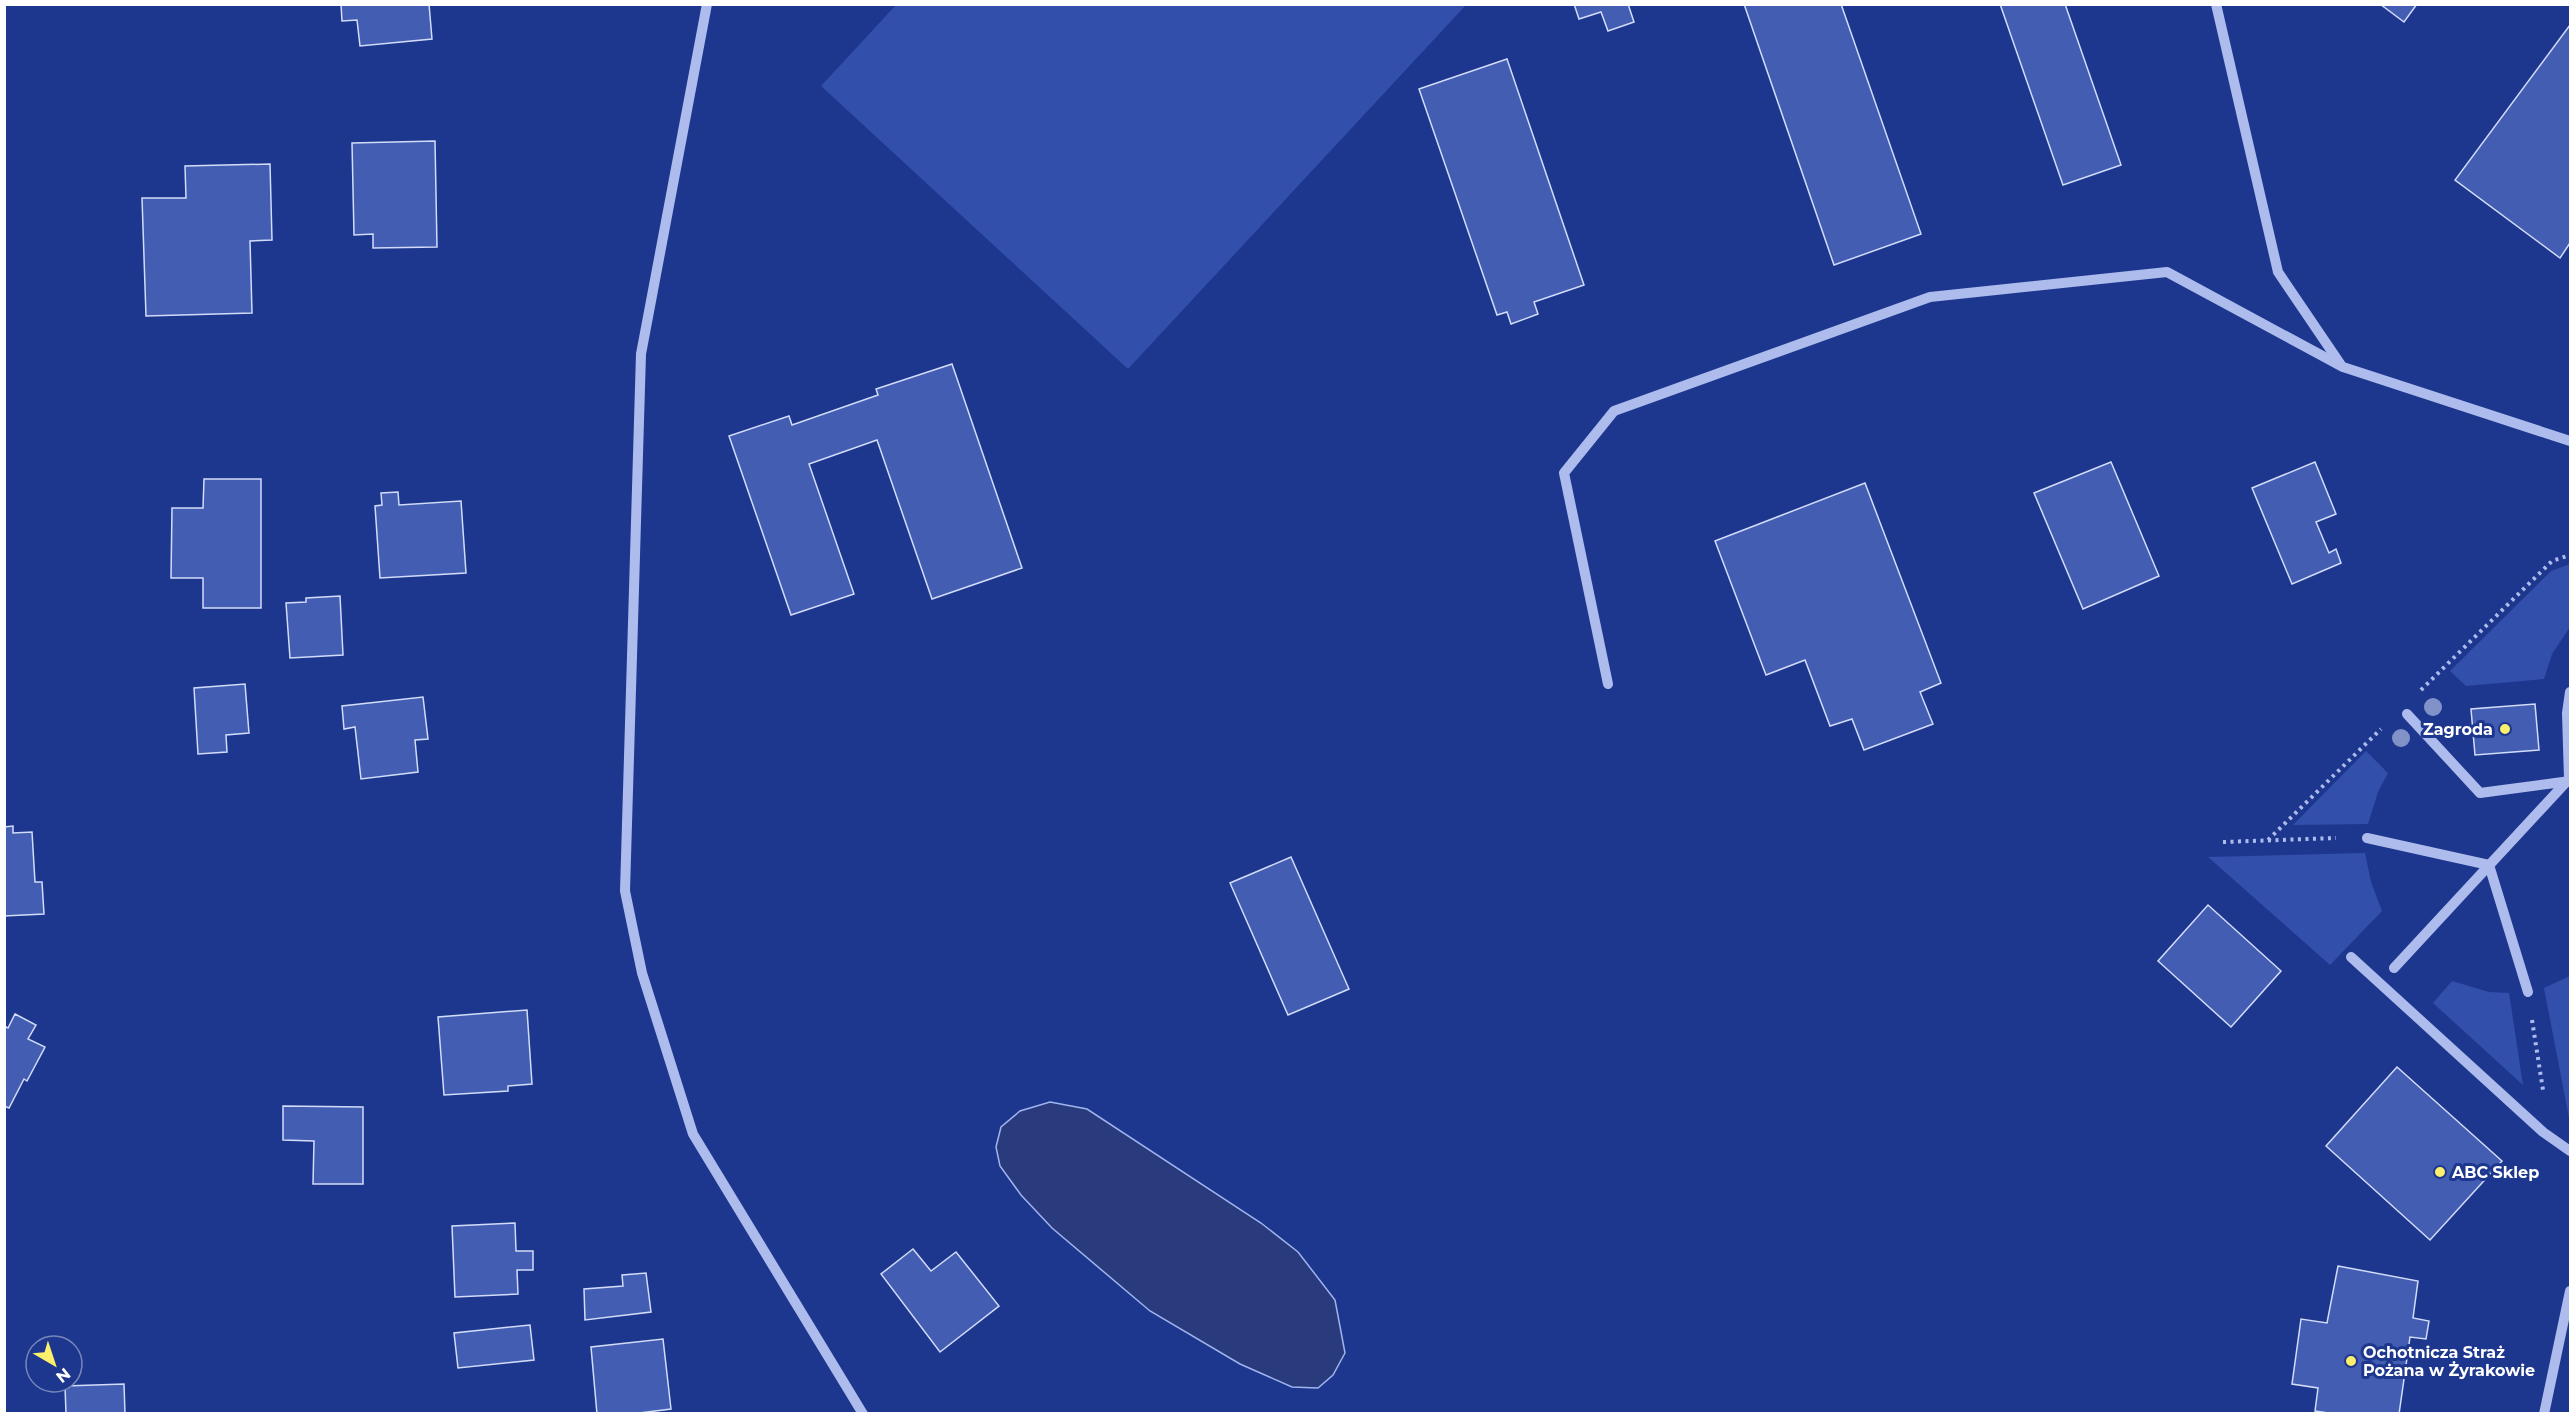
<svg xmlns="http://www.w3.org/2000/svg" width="2575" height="1418" viewBox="0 0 2575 1418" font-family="Montserrat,sans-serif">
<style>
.green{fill:#324fab}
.water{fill:#293b7c;stroke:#a0b4ee;stroke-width:1.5}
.building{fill:#435db3;stroke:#d2dcf9;stroke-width:1.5}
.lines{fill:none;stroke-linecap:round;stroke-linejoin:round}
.path{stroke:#adbced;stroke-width:4;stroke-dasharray:3 4.5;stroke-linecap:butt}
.minor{stroke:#adbced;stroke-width:10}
.tree{fill:#8192c9}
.poi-dot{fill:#fbf06c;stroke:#1e378e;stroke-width:2}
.labels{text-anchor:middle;stroke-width:6;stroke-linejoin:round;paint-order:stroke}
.poi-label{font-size:16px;font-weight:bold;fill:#fff;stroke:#1e378e;text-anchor:start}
</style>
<rect width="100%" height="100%" fill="#1e378e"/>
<g class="green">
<polygon points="896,5 896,4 1466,5 1128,369 821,86"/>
<polygon points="2570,564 2570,627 2552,654 2544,679 2466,686 2450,671 2551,571"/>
<polygon points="2366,751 2388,773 2378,792 2368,824 2293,825"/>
<polygon points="2365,853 2371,882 2382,911 2330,965 2208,857"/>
<polygon points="2570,976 2570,1123 2544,988"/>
<polygon points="2452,981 2489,992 2509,993 2523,1085 2433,1003"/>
</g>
<polygon class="water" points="1050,1102 1087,1109 1261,1223 1298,1252 1335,1300 1345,1353 1333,1375 1318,1388 1292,1387 1240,1364 1150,1311 1052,1228 1021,1195 1000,1166 996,1147 1001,1127 1020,1111"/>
<g class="building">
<polygon points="341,4 429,4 432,39 360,46 357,20 342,21"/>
<polygon points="1574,4 1628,4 1634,22 1608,31 1601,12 1579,19"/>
<polygon points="1744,4 1841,4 1921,234 1834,265"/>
<polygon points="2000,4 2065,4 2121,165 2063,185"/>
<polygon points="2380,4 2417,4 2404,22"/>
<polygon points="2570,25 2570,243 2560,258 2455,180"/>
<polygon points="1507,59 1584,285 1534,302 1538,314 1511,324 1507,312 1497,315 1419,89"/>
<polygon points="435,141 437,247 373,248 373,234 354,235 352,143"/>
<polygon points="270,164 272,240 250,241 252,313 146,316 142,198 186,198 185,166"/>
<polygon points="952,364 1022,568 932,599 877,440 809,464 854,594 791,615 729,436 789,416 792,425 878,395 876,389"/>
<polygon points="2111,462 2159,576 2083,609 2034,493"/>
<polygon points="2315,462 2336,514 2316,522 2329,553 2336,549 2341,563 2292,584 2252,488"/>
<polygon points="204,479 261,479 261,608 203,608 203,578 171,578 172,508 203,508"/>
<polygon points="1865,483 1941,683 1920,692 1933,724 1864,750 1852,719 1830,726 1805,660 1766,675 1715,541"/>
<polygon points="398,492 399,505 461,501 466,573 380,578 375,506 382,505 381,493"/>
<polygon points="340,596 343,655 290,658 286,603 306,602 306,598"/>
<polygon points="245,684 249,733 226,735 227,752 198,754 194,688"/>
<polygon points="423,697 428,739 415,740 418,772 361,779 355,727 344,729 342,706"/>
<polygon points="2535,704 2539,750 2475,755 2471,709"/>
<polygon points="13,826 13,833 32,832 35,882 42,882 44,914 4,916 4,827"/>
<polygon points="1291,857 1349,989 1288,1015 1230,883"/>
<polygon points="2208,905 2281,971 2231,1027 2158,961"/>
<polygon points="527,1010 532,1084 508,1086 508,1091 444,1095 438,1017"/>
<polygon points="15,1014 36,1025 28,1039 45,1047 27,1081 24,1079 9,1108 4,1106 4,1026 8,1028"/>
<polygon points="2397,1067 2502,1161 2430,1240 2326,1146"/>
<polygon points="283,1106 363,1107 363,1184 313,1184 314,1141 283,1140"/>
<polygon points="515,1223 516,1251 533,1251 533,1270 517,1270 518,1294 455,1297 452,1226"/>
<polygon points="913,1249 931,1271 956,1252 999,1306 940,1352 881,1274"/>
<polygon points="2338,1266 2418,1281 2413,1318 2429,1321 2426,1339 2410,1337 2399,1414 2335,1414 2315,1411 2318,1388 2292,1384 2301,1319 2327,1323"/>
<polygon points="646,1273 651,1312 585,1320 584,1289 623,1286 622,1275"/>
<polygon points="530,1325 534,1360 458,1368 454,1333"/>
<polygon points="663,1339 671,1409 631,1414 597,1414 591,1347"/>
<polygon points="124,1384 125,1414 66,1414 65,1386"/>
</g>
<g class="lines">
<g class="path">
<polyline points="2421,690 2552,561 2570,555"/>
<polyline points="2268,840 2381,729"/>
<polyline points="2223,842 2336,838"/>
<polyline points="2532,1020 2543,1090"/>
</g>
<g class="minor">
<polyline points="707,4 641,354 625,891 642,973 693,1134 863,1414"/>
<polyline points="2216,4 2278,272 2341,365"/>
<polyline points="1608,684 1564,473 1614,411 1930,297 2167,272 2343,367 2570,441"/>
<polyline points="2407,714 2480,793 2570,781"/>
<polyline points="2367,838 2489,865 2528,992"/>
<polyline points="2351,957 2543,1132 2570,1151"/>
<polyline points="2394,968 2569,779 2567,713 2570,692"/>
<polyline points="2544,1414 2570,1291"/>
</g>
</g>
<g class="tree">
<circle cx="2433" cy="707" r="9"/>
<circle cx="2401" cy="738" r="9"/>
</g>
<g class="poi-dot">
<circle cx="2505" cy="729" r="6"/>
<circle cx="2440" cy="1172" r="6"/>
<circle cx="2351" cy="1361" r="6"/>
</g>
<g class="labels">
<g class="poi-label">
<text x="2493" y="735" text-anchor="end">Zagroda</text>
<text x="2452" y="1178">ABC Sklep</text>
<text x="2363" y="1358">Ochotnicza Straż<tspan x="2363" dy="18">Pożana w Żyrakowie</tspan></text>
</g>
</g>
<rect width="2575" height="1418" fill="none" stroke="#ffffff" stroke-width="12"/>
<g transform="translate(54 1364) rotate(141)"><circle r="28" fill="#1e378e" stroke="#7887bb" stroke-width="1.5"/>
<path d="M0-4.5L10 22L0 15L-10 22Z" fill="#fbf06c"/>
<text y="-9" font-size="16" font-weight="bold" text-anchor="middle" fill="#ffffff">N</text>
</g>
</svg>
